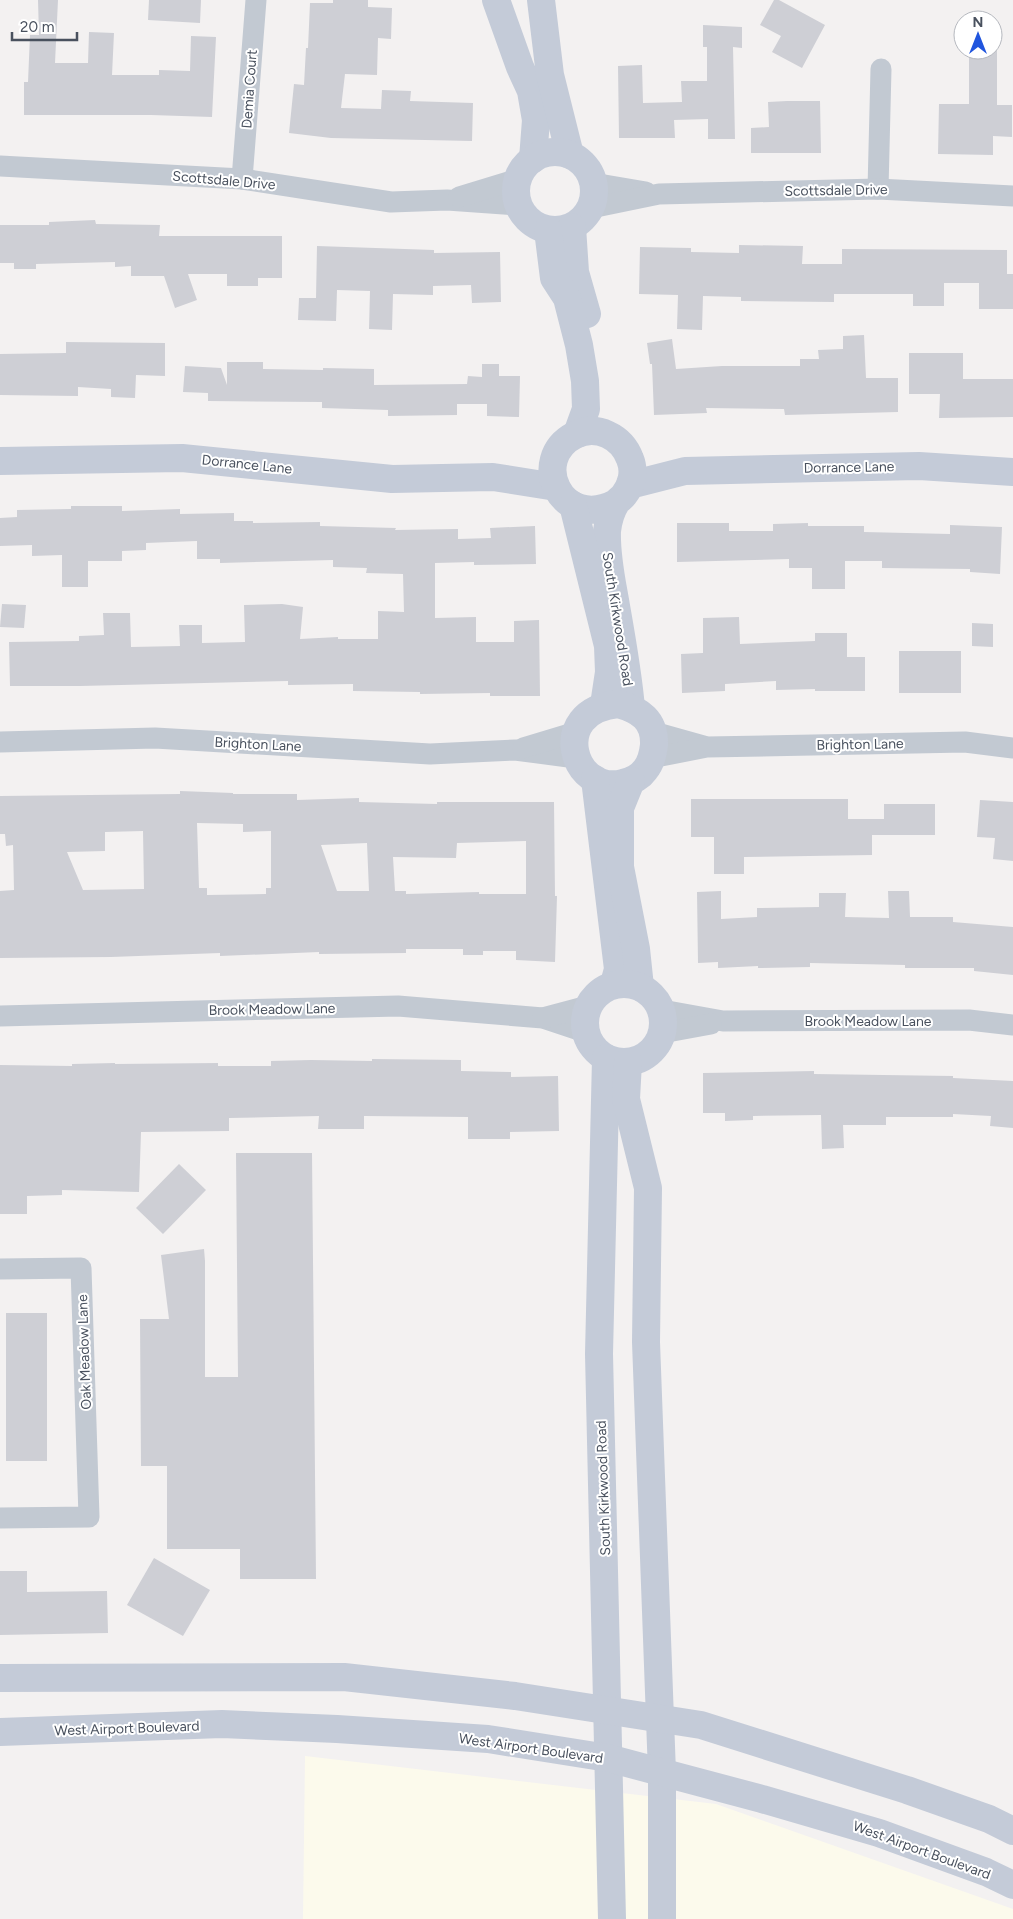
<svg xmlns="http://www.w3.org/2000/svg" width="1013" height="1919" viewBox="0 0 1013 1919" font-family="Figtree,sans-serif">
<style>
.commercial{fill:#fcfaec}
.building{fill:#cecfd5;fill-rule:evenodd}
.lines{fill:none;stroke-linecap:round;stroke-linejoin:round}
.street{stroke:#c2c9d2;stroke-width:21}
.secondary{stroke:#c4cbd8;stroke-width:28}
.labels{text-anchor:middle;stroke-width:4;stroke-linejoin:round;paint-order:stroke}
.street-label{font-size:14px;fill:#49515e;stroke:#fff}
</style>
<rect width="100%" height="100%" fill="#f3f1f1"/>
<polygon class="commercial" points="305,1756 716,1804 1013,1909 1013,1919 303,1919"/>
<g class="building">
<polygon points="38,0 58,0 55,63 88,63 89,32 114,33 112,75 159,75 159,70 190,71 191,36 216,37 212,117 151,115 24,115 24,82 28,82 30,35 39,35"/>
<polygon points="149,0 201,0 200,23 148,20"/>
<polygon points="333,0 368,0 368,7 392,8 391,39 378,38 377,75 345,74 341,108 381,109 382,90 411,91 410,101 473,103 472,141 331,138 289,133 294,84 304,85 306,48 308,48 310,3 333,3"/>
<polygon points="774,0 779,0 825,25 802,68 772,52 781,36 760,25"/>
<polygon points="703,25 742,27 742,48 733,47 735,139 708,139 708,119 674,120 675,138 619,138 618,66 642,65 643,103 682,102 681,81 707,81 707,47 703,47"/>
<polygon points="969,50 997,50 997,105 1012,105 1012,137 993,136 993,155 938,154 939,104 969,104"/>
<polygon points="787,101 820,101 821,153 751,153 751,128 769,127 768,102"/>
<polygon points="95,220 96,224 160,225 159,236 282,236 282,278 258,278 258,286 227,286 227,274 188,274 197,300 175,308 164,276 131,276 131,266 115,267 115,262 36,264 36,269 14,269 14,263 0,263 0,225 49,225 49,222"/>
<polygon points="739,245 803,246 802,264 842,264 842,249 1007,250 1007,274 1013,274 1013,309 979,309 979,283 944,283 944,306 913,306 913,294 834,294 834,302 741,301 741,297 703,296 702,330 677,329 678,295 639,294 640,247 691,248 691,252 739,253"/>
<polygon points="317,246 434,250 434,253 500,252 501,302 472,303 471,285 433,286 433,295 393,294 392,330 369,329 370,291 337,290 336,321 298,320 299,298 316,298"/>
<polygon points="864,335 866,378 898,378 898,412 785,415 784,409 706,408 707,413 654,415 652,364 650,364 647,343 672,339 676,369 722,366 800,366 800,359 819,359 818,350 843,349 843,336"/>
<polygon points="66,342 165,343 165,376 136,375 135,398 111,397 111,389 78,387 78,396 0,395 0,354 66,353"/>
<polygon points="909,353 963,353 963,379 1013,379 1013,417 939,418 940,394 909,394"/>
<polygon points="227,362 263,362 263,369 323,370 323,368 374,369 374,385 467,384 468,376 482,377 482,364 499,364 499,376 520,376 519,417 487,416 487,404 457,404 457,415 388,416 388,410 322,408 322,402 208,401 208,393 183,392 185,366 221,368 227,385"/>
<polygon points="71,506 122,506 122,511 180,509 180,514 234,513 234,521 253,521 253,523 320,522 320,526 396,528 395,530 458,529 458,539 491,538 490,528 535,526 536,564 474,565 474,562 435,563 435,618 476,617 476,642 514,642 514,621 539,620 540,696 490,696 490,693 420,694 420,692 353,691 353,684 288,685 288,681 80,686 10,686 9,642 79,641 79,636 104,635 103,613 130,613 131,647 180,646 179,625 202,625 202,643 245,642 244,605 282,604 303,607 300,639 338,637 338,639 378,639 378,611 404,612 403,574 366,573 367,568 333,567 333,560 220,563 220,559 197,559 197,541 146,543 146,550 122,551 122,561 88,561 88,587 62,587 62,555 32,556 32,545 0,546 0,518 17,517 17,510 71,509"/>
<polygon points="677,523 729,523 729,531 773,531 773,524 808,523 808,526 864,526 864,532 950,534 950,525 1002,527 1000,574 970,572 970,569 882,568 882,561 845,561 845,589 812,589 812,568 789,568 789,559 677,562"/>
<polygon points="2,604 26,605 24,628 0,627"/>
<polygon points="739,617 740,644 815,641 815,633 847,633 847,657 865,657 865,691 815,691 815,689 776,690 776,681 725,684 725,691 682,693 681,654 703,653 703,618"/>
<polygon points="972,623 993,624 993,647 972,646"/>
<rect x="899" y="651" width="62" height="42"/>
<path d="M180 791 233 793V794H297V800L359 798V802L437 804V802H554L555 896H557L555 962 516 960V951H483V955H463V949H406V953L319 954V952L220 956V953L111 957 0 958V891L14 890 13 845 6 846 5 834H0V796L180 794ZM197 823 243 824V832L271 831V888H266V894L207 895V888H199ZM143 831 144 889 83 890 67 852 105 851V832ZM526 841V894H479V892L406 894V891H395L393 857 456 858 457 843ZM367 843 369 891H337L321 845Z"/>
<polygon points="691,799 848,799 848,819 884,819 884,804 935,804 935,835 872,835 872,855 744,857 744,874 714,874 714,837 691,837"/>
<polygon points="980,800 1013,802 1013,861 993,859 995,838 977,837"/>
<polygon points="721,891 721,919 757,917 757,908 819,907 819,893 846,893 845,917 889,918 888,891 909,891 910,917 953,917 953,922 1013,927 1013,975 974,971 974,968 905,968 905,965 810,963 810,967 758,968 758,966 718,968 718,962 698,963 697,892"/>
<polygon points="372,1059 461,1060 461,1071 511,1072 511,1077 558,1076 559,1131 510,1132 510,1139 468,1139 468,1117 364,1116 364,1129 318,1129 319,1116 229,1118 229,1131 141,1132 139,1192 62,1190 62,1195 27,1196 27,1214 0,1214 0,1065 72,1066 72,1064 115,1063 115,1064 218,1063 218,1066 271,1066 271,1061 311,1060 372,1061"/>
<polygon points="814,1071 814,1074 953,1076 953,1078 1013,1081 1013,1128 990,1126 991,1116 953,1114 953,1117 886,1117 886,1125 843,1125 844,1148 822,1149 821,1115 753,1116 753,1120 725,1121 725,1113 703,1113 703,1073"/>
<polygon points="236,1153 312,1153 316,1579 240,1579 240,1549 167,1549 167,1466 141,1466 140,1319 169,1319 161,1255 204,1249 205,1261 205,1377 238,1377"/>
<polygon points="179,1164 206,1190 163,1234 136,1208"/>
<rect x="6" y="1313" width="41" height="148"/>
<polygon points="154,1558 210,1590 183,1636 127,1605"/>
<polygon points="0,1571 27,1571 27,1592 107,1591 108,1633 0,1635"/>
</g>
<g class="lines">
<g class="street">
<polyline points="0,166 242,179 391,202 447,200 518,205"/>
<polyline points="242,179 256,0"/>
<polyline points="593,183 646,192"/>
<polyline points="878,189 881,69"/>
<polyline points="459,197 518,179"/>
<polyline points="591,208 659,194 878,189 1013,196"/>
<polyline points="654,732 704,746"/>
<polyline points="0,742 155,738 430,754 515,750 576,758"/>
<polyline points="523,748 576,732"/>
<polyline points="651,758 707,747 965,742 1013,748"/>
<polyline points="662,1010 723,1021 969,1020 1013,1025"/>
<polyline points="0,1016 398,1006 543,1018 585,1032"/>
<polyline points="543,1018 588,1006"/>
<polyline points="662,1033 711,1024"/>
<polyline points="0,1269 81,1268 89,1517 0,1518"/>
</g>
<g class="secondary">
<polyline points="496,0 520,67 531,91 536,120 533,159"/>
<polyline points="541,0 550,75 570,155"/>
<circle cx="555" cy="191" r="39"/>
<polyline points="572,227 575,272 587,314"/>
<polyline points="548,230 554,278 567,298 579,345 585,381 586,409 577,434"/>
<polyline points="0,461 182,458 392,479 493,477 556,487"/>
<polyline points="630,485 685,471 919,466 1013,472"/>
<path d="M616 503C561 532 528 459 575 435 597 424 622 437 630 459 635 471 632 485 624 495 622 498 618 500 616 503 611 511 608 522 607 531 606 557 612 582 616 606 622 640 628 673 631 708"/>
<polyline points="573,505 608,646 609,672 604,705"/>
<path d="M618 704C640 710 655 720 654 745 653 754 651 763 645 770 640 777 632 781 623 783 573 796 547 711 618 704Z"/>
<polyline points="595,779 618,969 614,984"/>
<polyline points="631,781 620,808 620,867 636,949 640,987"/>
<circle cx="624" cy="1023" r="39"/>
<polyline points="606,1058 599,1354 612,1919"/>
<polyline points="628,1062 626,1099 648,1188 646,1342 662,1773 662,1919"/>
<polyline points="0,1678 344,1677 515,1696 701,1725 907,1790 989,1819 1013,1831"/>
<polyline points="0,1732 222,1724 337,1729 488,1739 608,1758 762,1799 879,1833 986,1872 1013,1885"/>
</g>
</g>
<g class="labels">
<g class="street-label">
<text transform="translate(249 89) rotate(-86)" y="5">Demia Court</text>
<text transform="translate(224 180) rotate(5)" y="5">Scottsdale Drive</text>
<text transform="translate(836 190) rotate(-1)" y="5">Scottsdale Drive</text>
<text transform="translate(247 464) rotate(6)" y="5">Dorrance Lane</text>
<text transform="translate(849 467) rotate(-1)" y="5">Dorrance Lane</text>
<text transform="translate(618 619) rotate(81)" y="5">South Kirkwood Road</text>
<text transform="translate(258 744) rotate(3)" y="5">Brighton Lane</text>
<text transform="translate(860 744) rotate(-1)" y="5">Brighton Lane</text>
<text transform="translate(272 1009) rotate(-1)" y="5">Brook Meadow Lane</text>
<text x="868" y="1026">Brook Meadow Lane</text>
<text transform="translate(84 1352) rotate(-92)" y="5">Oak Meadow Lane</text>
<text transform="translate(603 1488) rotate(-92)" y="5">South Kirkwood Road</text>
<text transform="translate(127 1728) rotate(-2)" y="5">West Airport Boulevard</text>
<text transform="translate(531 1748) rotate(8)" y="5">West Airport Boulevard</text>
<text transform="translate(922 1850) rotate(20)" y="5">West Airport Boulevard</text>
</g>
</g>
<g transform="translate(978 35)"><circle r="24" fill="#ffffff" stroke="#b6b9bf"/>
<path d="M0-4L9 19L0 12L-9 19Z" fill="#2055de"/>
<text y="-8" font-size="14" font-weight="bold" text-anchor="middle" fill="#49515e">N</text>
</g>
<path d="M12 32v8h65v-8" fill="none" stroke="#49515e" stroke-width="2.5"/>
<text x="20" y="32" font-size="15" fill="#49515e" stroke="#ffffff" stroke-width="4" paint-order="stroke">20 m</text>
</svg>
